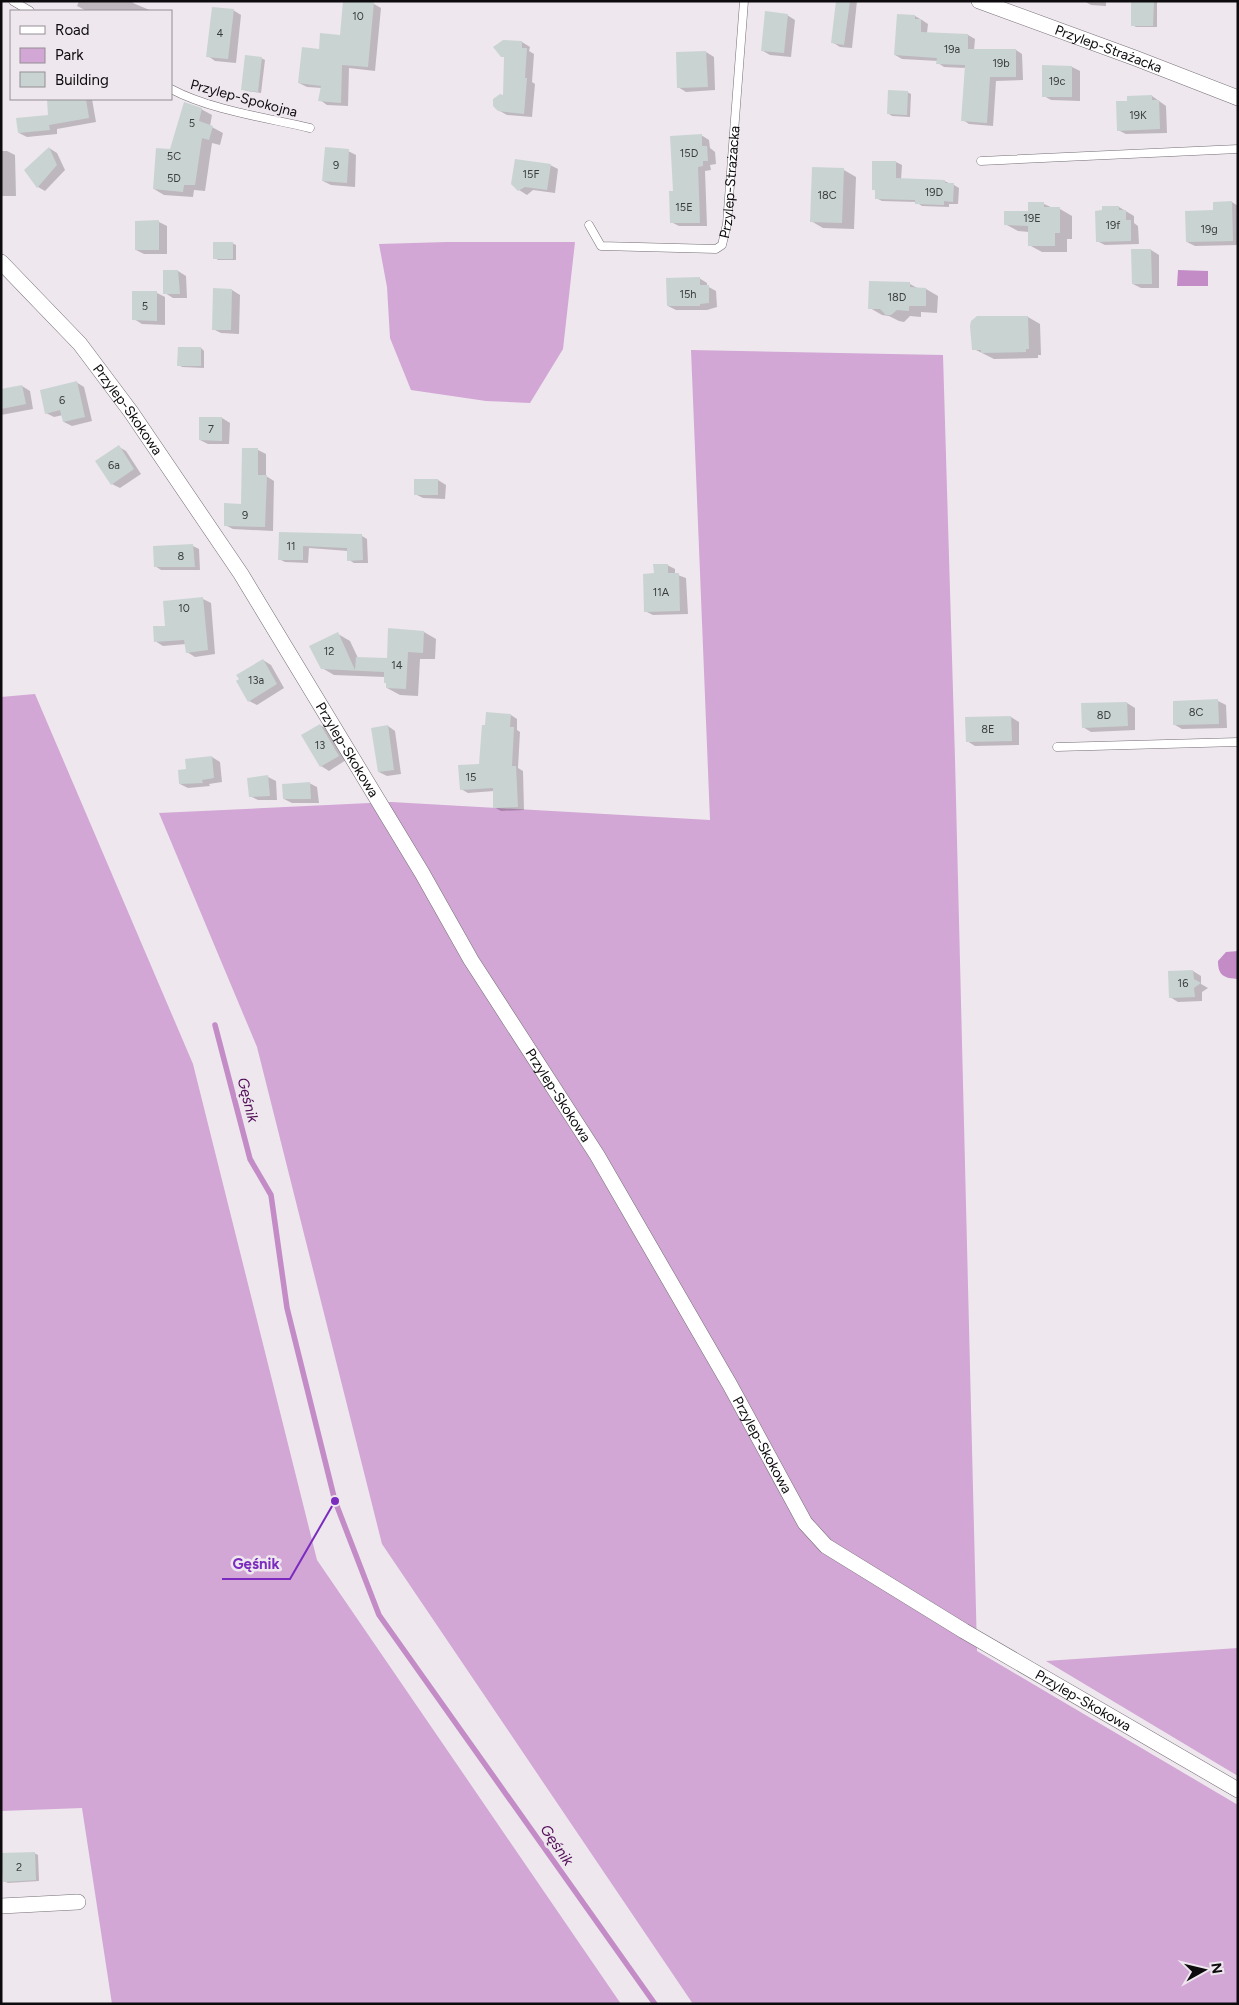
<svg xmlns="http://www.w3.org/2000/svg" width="1239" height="2005" viewBox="0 0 1239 2005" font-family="Figtree,sans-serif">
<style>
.green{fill:#d2a6d5}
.water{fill:#c38cc7}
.shadow{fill:#0003}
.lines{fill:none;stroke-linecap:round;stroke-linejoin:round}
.stream{stroke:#c38cc7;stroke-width:5.5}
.building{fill:#c9d4d2}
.lane-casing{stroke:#746e74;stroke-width:9}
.street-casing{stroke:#746e74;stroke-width:16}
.lane{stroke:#fff;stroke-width:8}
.street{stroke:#fff;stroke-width:15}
.labels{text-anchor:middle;stroke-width:5;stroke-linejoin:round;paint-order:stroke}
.number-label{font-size:11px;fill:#3c3d3e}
.street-label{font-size:14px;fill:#0d0b0d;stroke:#eee7ee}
.water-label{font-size:15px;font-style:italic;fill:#510c57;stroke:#eee7ee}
.leader{fill:none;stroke:#7b2cbf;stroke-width:2}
.callout-dot{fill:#7b2cbf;stroke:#eee7ee;stroke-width:2}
.callout-label{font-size:15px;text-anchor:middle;font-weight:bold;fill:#7b2cbf;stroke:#eee7ee;stroke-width:5;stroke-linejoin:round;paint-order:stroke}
</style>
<rect width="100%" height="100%" fill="#eee7ee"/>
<g class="green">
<polygon points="447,242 575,242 563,349 530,403 486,401 411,390 390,338 387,287 379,244"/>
<polygon points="691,350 943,355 955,759 977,1651 1238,1805 1238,2004 693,2004 382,1544 257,1047 159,813 391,802 710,820"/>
<polygon points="35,694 193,1064 317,1560 621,2004 112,2004 82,1808 1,1811 1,697"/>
<polygon points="1238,1648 1238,1776 1046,1661"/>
</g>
<g class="water">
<polygon points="1178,270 1208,271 1208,286 1177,286"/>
<path d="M1238 951V979C1224 978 1218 976 1218 961L1226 952Z"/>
</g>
<g class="shadow">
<polygon points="79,1 134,1 133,3 152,11 87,11 77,6"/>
<polygon points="345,1 374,4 381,8 375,71 349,68 348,106 327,105 320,100 322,88 307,87 299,83 320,50 341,37"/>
<polygon points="837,1 857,1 852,48 840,47 832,42"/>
<polygon points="1084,1 1106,1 1106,6 1091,5"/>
<polygon points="1133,1 1157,1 1157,27 1136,27 1132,25"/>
<polygon points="233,10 241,15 236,63 215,61 208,56"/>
<polygon points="787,15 795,20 791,57 770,55 763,51"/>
<polygon points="898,15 915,16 922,20 928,24 927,33 968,35 975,39 974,50 1016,50 1022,54 1023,80 996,81 993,126 969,124 963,120 966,68 944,67 938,63 938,61 902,59 895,55"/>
<polygon points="522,42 530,47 529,51 534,54 532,82 535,84 532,117 507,115 498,110 504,96 506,58 502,56"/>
<polygon points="706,52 714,57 715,90 686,92 678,87"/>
<polygon points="261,58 265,60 261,93 246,91 242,89"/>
<polygon points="1072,67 1080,71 1080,101 1051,100 1044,96"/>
<polygon points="907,92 911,94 910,117 892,116 889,114"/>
<polygon points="1152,96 1166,106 1167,133 1126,134 1118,130 1128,102"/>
<polygon points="48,99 92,99 96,122 57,129 57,134 27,137 19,133 50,116"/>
<polygon points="201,109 212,115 210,126 223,133 220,145 212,143 205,191 194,190 193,197 164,195 154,189 171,151"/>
<polygon points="701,135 709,140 710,148 715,152 716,164 710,165 711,170 705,171 707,226 679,226 671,222 674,192"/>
<polygon points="49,148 57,153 65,170 45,191 38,187"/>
<polygon points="1,151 7,151 15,155 16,196 1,196"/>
<polygon points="348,151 356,155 355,187 331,185 323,181"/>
<polygon points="873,162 896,162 902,165 901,180 944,181 954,185 959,188 958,204 949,204 949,207 922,206 916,202 882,201 876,198 876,191 873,189"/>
<polygon points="550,165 558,169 555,193 533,190 527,195 519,190"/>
<polygon points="844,170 856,177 854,229 823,228 811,221"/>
<polygon points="1232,202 1238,206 1238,245 1195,246 1187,242 1214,212"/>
<polygon points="1029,204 1044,204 1053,208 1060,209 1072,216 1072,239 1067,239 1067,252 1042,252 1029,245 1029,232 1018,231 1005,224 1029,213"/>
<polygon points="1103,207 1119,207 1134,216 1134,223 1138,226 1139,244 1105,245 1097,241"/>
<polygon points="159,222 167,226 167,254 144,254 136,250"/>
<polygon points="232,243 236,245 236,260 218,260 215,258"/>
<polygon points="1151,250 1159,255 1159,288 1141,288 1133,284"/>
<polygon points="164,271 178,271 186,276 187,298 173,298 165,293"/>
<polygon points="699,278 707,283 707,286 716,291 717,307 707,310 676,310 668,306"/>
<polygon points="910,284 919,289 926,289 938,296 937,313 921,312 921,317 910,316 904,322 899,321 889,316 882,315 870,308"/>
<polygon points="232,290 240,295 239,334 221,333 213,329"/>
<polygon points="134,292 157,293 165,297 165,325 142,324 134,319"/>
<polygon points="1028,317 1040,324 1041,355 1038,355 1038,358 994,359 974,349 977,318"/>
<polygon points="201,348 204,351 204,368 182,367 179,365"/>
<polygon points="76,382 84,387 92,421 72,426 64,422 63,415 54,417 46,413"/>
<polygon points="22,386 30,391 33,409 1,415 1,391"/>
<polygon points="222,418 230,423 229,444 208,444 200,440"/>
<polygon points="119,447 126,451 141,474 120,488 112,484"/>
<polygon points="258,450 266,454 266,476 274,481 273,531 233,529 225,525 242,505"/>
<polygon points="415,480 438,480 446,485 445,499 423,498 415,494"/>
<polygon points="280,534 362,536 367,539 368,563 354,563 349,560 348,551 309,548 308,563 285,562 279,559"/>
<polygon points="193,546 199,549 200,570 161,570 155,566"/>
<polygon points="667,565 675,569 675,574 686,578 688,614 653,615 645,611 655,574"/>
<polygon points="203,599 211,603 215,654 195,657 187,652 186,644 163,646 155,641 166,627"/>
<polygon points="424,632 436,639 435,659 420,659 418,696 400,695 387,688 385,677 334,675 322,668 338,634 350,641 358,658 388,659"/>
<polygon points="263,660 271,665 284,688 257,705 249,701"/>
<polygon points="1218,701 1226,705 1227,728 1182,729 1175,725 1174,702"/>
<polygon points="1127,703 1135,708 1135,730 1091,732 1083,727"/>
<polygon points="511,715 517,719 517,730 520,732 518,768 523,771 524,810 501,811 494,807 494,791 468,793 461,789 480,765"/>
<polygon points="1011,717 1019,722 1019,745 975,746 967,741"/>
<polygon points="320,725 328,730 346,760 329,771 321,766"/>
<polygon points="388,726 395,731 401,774 387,776 379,772"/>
<polygon points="212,757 220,762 222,782 209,784 210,786 188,788 180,784 187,770"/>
<polygon points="268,777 276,781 277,800 258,800 250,796"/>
<polygon points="309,783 317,787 319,803 292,803 284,799"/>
<polygon points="1193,971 1201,976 1201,984 1208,988 1202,992 1202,1001 1178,1002 1170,997 1169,973"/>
<polygon points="34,1853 38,1855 39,1881 8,1883 4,1881"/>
</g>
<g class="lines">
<polyline class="stream" points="215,1025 250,1159 271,1195 287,1308 335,1501 379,1615 655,2004"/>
</g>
<g class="building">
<polygon points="343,1 374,2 368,67 342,65 341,103 318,101 321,86 298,83 302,47 319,49 320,33 340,35"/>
<polygon points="836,1 850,1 844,45 831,43"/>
<polygon points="1131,1 1154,1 1153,26 1131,26"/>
<polygon points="212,7 234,9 228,59 206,57"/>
<polygon points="765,11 788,14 784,53 761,51"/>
<polygon points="897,14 915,15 915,19 921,19 921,32 968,34 968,49 1016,49 1016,77 990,77 987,123 961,121 965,65 936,64 937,58 894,55"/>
<polygon points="503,40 522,41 522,48 527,48 525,78 527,78 524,114 498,111 493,106 493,99 500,94 503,95 504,57 501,57 493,47"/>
<polygon points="706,51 708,87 677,88 676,52"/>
<polygon points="245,55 262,57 258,92 241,90"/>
<polygon points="1042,65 1072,66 1072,97 1042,97"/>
<polygon points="888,90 908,91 907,115 887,114"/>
<polygon points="1152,95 1152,100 1159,100 1160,129 1117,131 1116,101 1127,101 1127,96"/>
<polygon points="47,99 86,99 89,118 49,125 50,130 18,133 16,118 48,115"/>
<polygon points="184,102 202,108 199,121 213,126 209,140 202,138 195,185 184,185 183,192 153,189 156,148 170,149"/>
<polygon points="702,134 702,146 707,146 708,161 703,161 703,166 698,167 700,223 670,223 669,191 673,191 670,136"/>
<polygon points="49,147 57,165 37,188 24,170"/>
<polygon points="325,147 349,149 347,183 322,181"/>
<polygon points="515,159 551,164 547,190 525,187 518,191 511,184"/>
<polygon points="872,161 896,161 896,178 945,180 945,183 954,183 953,202 944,201 944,205 915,204 915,200 875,199 875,190 872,190"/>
<polygon points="812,167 844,168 842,223 810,222"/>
<polygon points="1232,201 1233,241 1186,242 1185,211 1213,210 1213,202"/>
<polygon points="1028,202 1044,202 1044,207 1060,207 1060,233 1055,233 1055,246 1028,246 1028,226 1004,225 1004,211 1028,211"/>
<polygon points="1102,206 1119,206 1119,210 1126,210 1126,220 1131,220 1131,241 1096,242 1095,211 1102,210"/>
<polygon points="159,220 159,250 135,250 135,221"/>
<rect x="213" y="242" width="20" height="17"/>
<polygon points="1131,249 1151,249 1152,284 1132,284"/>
<polygon points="163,270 178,270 180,294 163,294"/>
<polygon points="700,277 700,285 709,285 709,303 700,304 700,306 667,306 666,278"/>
<polygon points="869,281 910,282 910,287 926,288 926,306 909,306 909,311 897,310 891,315 886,315 880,309 868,309"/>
<polygon points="213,288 232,289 231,330 212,330"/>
<polygon points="132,291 157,291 157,321 132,320"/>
<polygon points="977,316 1028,316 1029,349 1026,349 1026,352 981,353 981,350 972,350 970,326 971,321"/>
<polygon points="178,347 201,347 201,366 177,366"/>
<polygon points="77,381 85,417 63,422 60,410 45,414 40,390"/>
<polygon points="22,385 26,404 1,409 1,389"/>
<polygon points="199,417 222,417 222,441 199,440"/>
<polygon points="119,445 134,469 111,485 95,461"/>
<polygon points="242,448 258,448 258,475 267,475 265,527 224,526 224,503 241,504"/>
<rect x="414" y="479" width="24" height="16"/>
<polygon points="279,532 362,534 363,560 347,561 347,548 303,546 303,560 278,560"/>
<polygon points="193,544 195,567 154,567 153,546"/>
<polygon points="653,564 668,564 668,573 679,573 680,611 644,612 643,574 654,573"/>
<polygon points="203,597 208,650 186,653 184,640 154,642 153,626 165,626 163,601"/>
<polygon points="388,628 424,631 423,653 408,652 406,689 386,688 386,683 384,683 384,672 321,669 309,646 338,632 355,670 356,657 387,658"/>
<polygon points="263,659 277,684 248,702 236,681 239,679 236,675"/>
<polygon points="1218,699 1219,724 1173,725 1173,701"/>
<polygon points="1127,702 1128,726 1082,728 1081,703"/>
<polygon points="486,712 511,714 510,727 514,727 512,766 516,766 518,807 493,808 493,788 460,790 458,765 479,764 482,725 485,725"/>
<polygon points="1011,716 1012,741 966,742 965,717"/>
<polygon points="320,724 339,756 320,767 301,735"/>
<polygon points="388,725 394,770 378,772 371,728"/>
<polygon points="212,756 214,778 202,780 203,783 179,784 178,770 186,769 185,759"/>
<polygon points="268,775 270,796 249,797 247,778"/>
<polygon points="310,782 311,799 283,799 282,784"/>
<polygon points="1193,970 1194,979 1201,983 1194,988 1195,997 1169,998 1168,971"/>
<polygon points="35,1852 36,1880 3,1882 1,1853"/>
</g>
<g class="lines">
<defs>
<g id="lane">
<polyline points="13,1 30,11"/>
<path d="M171 89C210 110 268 118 310 128"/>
<polyline points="981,161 1238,149"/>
<path id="s1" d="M589 225 601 246 716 249 722 245 727 224 744 1"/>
<polyline points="1057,747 1238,742"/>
</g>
<g id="street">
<path id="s2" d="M979 1 1135 58 1238 98"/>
<path id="s3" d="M1 262 80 344 131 412 241 574 422 873 471 960 597 1155 730 1385 805 1523 826 1546 964 1631 1238 1790"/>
<polyline points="1,1906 78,1902"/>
</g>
</defs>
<use href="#lane" class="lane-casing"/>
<use href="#street" class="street-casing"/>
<use href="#lane" class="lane"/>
<use href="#street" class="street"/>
</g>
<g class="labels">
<g class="number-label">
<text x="358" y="20">10</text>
<text x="220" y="37">4</text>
<text x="952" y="53">19a</text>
<text x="1001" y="67">19b</text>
<text x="1057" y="85">19c</text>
<text x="1138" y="119">19K</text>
<text x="192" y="127">5</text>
<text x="689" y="157">15D</text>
<text x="174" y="160">5C</text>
<text x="336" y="169">9</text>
<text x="531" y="178">15F</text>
<text x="174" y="182">5D</text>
<text x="934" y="196">19D</text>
<text x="827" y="199">18C</text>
<text x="684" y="211">15E</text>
<text x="1032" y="222">19E</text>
<text x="1113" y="229">19f</text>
<text x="1209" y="233">19g</text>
<text x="688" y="298">15h</text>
<text x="897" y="301">18D</text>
<text x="145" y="310">5</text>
<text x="62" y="404">6</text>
<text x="211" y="433">7</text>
<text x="114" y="469">6a</text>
<text x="245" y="519">9</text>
<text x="291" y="550">11</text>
<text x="181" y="560">8</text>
<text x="661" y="596">11A</text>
<text x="184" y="612">10</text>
<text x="329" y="655">12</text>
<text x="397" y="669">14</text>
<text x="256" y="684">13a</text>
<text x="1196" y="716">8C</text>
<text x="1104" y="719">8D</text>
<text x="988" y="733">8E</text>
<text x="320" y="749">13</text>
<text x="471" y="781">15</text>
<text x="1183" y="987">16</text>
<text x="19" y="1871">2</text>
</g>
<g class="street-label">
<text dy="5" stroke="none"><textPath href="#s2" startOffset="138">Przylep-Strażacka</textPath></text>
<text transform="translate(244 98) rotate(15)" y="5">Przylep-Spokojna</text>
<text dy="5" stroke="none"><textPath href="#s1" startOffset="210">Przylep-Strażacka</textPath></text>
<text dy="5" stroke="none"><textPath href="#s3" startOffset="195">Przylep-Skokowa</textPath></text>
<text dy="5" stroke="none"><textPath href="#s3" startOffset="600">Przylep-Skokowa</textPath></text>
<text dy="5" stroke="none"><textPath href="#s3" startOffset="1005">Przylep-Skokowa</textPath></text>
<text dy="5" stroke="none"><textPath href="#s3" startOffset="1410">Przylep-Skokowa</textPath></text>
<text dy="5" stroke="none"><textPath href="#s3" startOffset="1830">Przylep-Skokowa</textPath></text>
</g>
<g class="water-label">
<text transform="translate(248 1100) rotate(76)" y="5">Gęśnik</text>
<text transform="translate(557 1845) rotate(55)" y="5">Gęśnik</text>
</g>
</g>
<path class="leader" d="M335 1501L290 1579H222"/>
<circle class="callout-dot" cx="335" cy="1501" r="5"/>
<g class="callout-label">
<text x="256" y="1569">Gęśnik</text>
</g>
<rect width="1239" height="2005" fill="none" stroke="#0d0b0d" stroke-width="5"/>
<rect x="10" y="10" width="162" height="90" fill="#eee7ee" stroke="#948f94"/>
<rect x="20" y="26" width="25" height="8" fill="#ffffff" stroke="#948f94"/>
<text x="55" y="35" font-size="15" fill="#0d0b0d">Road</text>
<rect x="20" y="48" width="25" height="15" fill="#d2a6d5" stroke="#948f94"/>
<text x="55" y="60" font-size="15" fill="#0d0b0d">Park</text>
<rect x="20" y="72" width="25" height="15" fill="#c9d4d2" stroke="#948f94"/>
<text x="55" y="85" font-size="15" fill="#0d0b0d">Building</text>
<g transform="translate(1204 1970) rotate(82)" stroke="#eee7ee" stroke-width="4" paint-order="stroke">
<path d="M0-4L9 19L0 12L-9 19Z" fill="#0d0b0d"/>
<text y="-8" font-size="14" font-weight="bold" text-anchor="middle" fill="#0d0b0d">N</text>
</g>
</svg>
